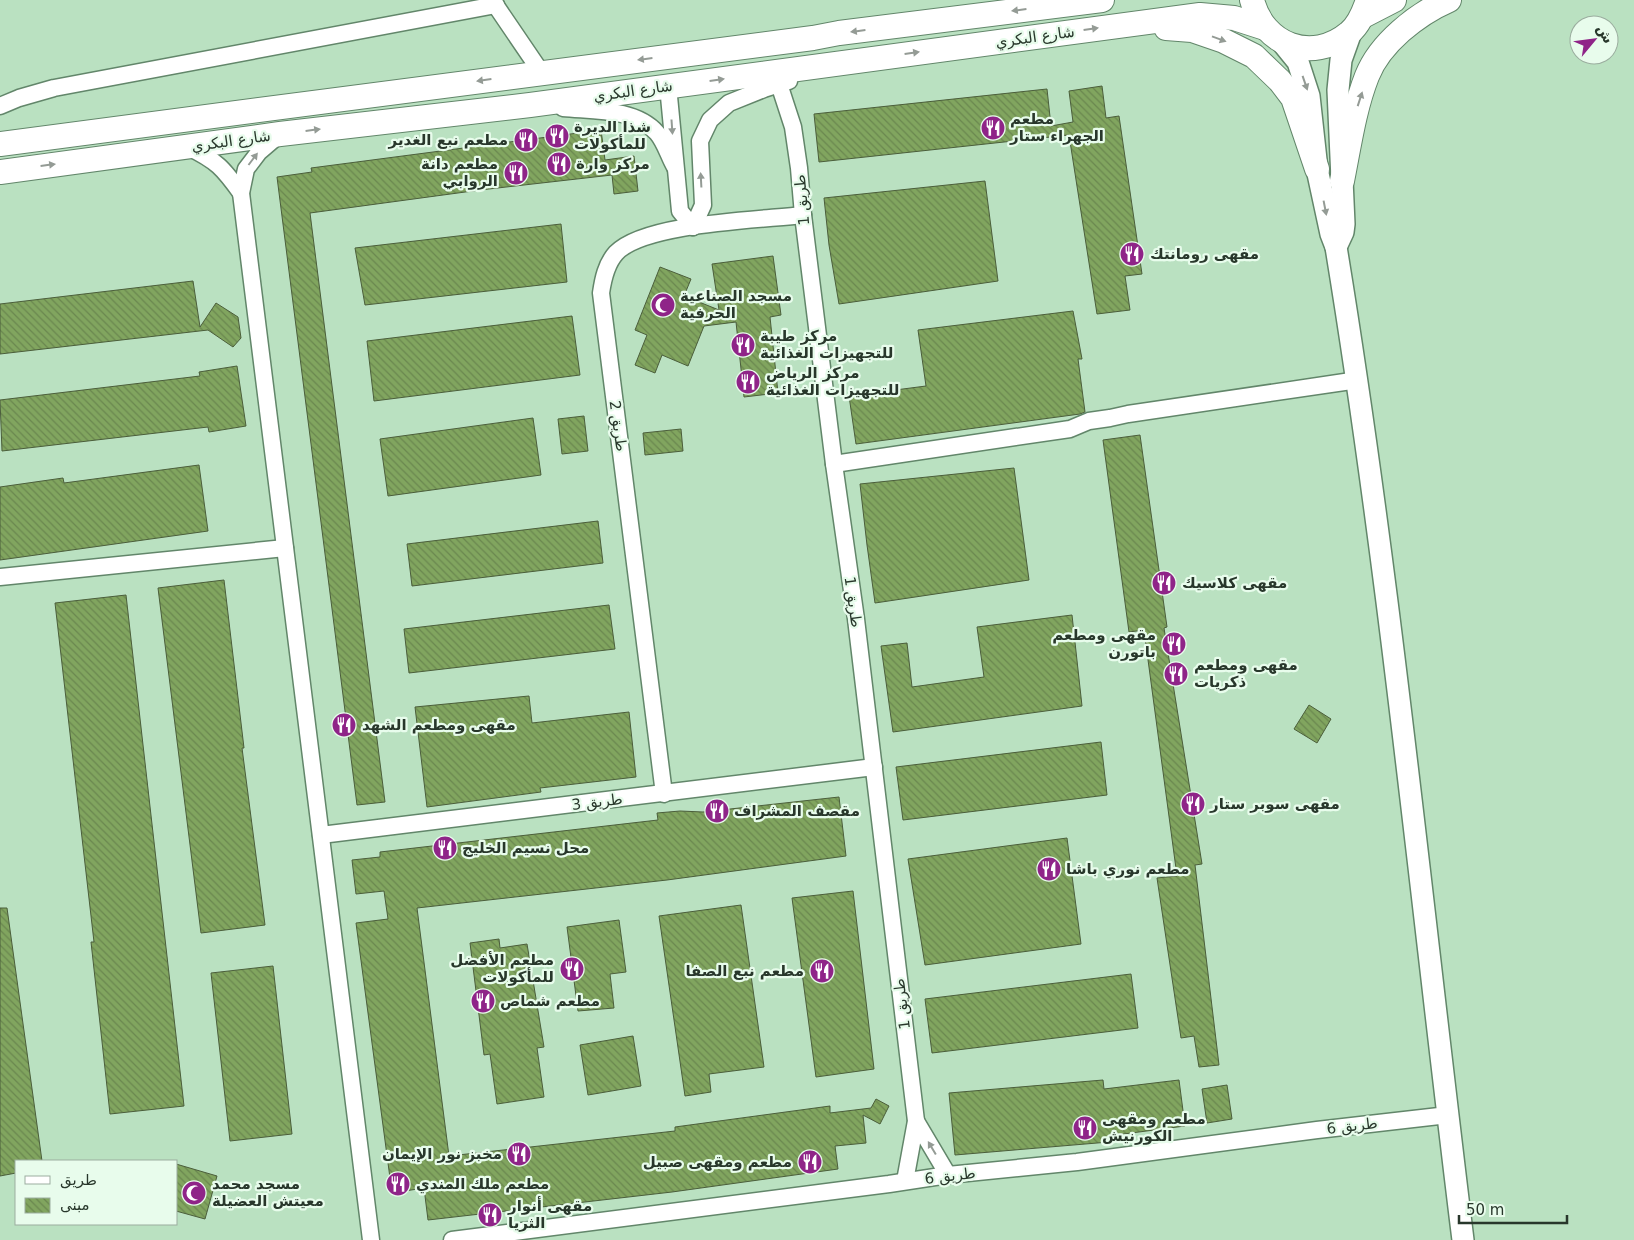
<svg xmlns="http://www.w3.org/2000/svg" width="1634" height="1240" viewBox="0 0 1634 1240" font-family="'DejaVu Sans',Vazirmatn,sans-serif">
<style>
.building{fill:url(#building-back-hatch);stroke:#4b5e3b}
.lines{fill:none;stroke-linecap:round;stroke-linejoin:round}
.minor-casing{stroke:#62866a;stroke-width:19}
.tertiary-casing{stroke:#62866a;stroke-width:24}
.secondary-casing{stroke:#62866a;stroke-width:26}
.minor{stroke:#fff;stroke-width:16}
.tertiary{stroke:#fff;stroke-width:21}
.secondary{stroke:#fff;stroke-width:24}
.oneway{fill:#949b95}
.labels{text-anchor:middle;stroke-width:4.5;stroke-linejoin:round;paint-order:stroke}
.street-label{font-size:15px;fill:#28372b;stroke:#e8fcec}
.poi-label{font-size:15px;font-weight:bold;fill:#28372b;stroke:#e8fcec;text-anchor:start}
</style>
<defs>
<pattern id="building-back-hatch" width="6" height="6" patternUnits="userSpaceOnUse" patternTransform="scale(1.25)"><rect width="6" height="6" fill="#81a55f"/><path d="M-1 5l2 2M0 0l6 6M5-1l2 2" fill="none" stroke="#6a874f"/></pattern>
</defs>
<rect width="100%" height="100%" fill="#bae1c1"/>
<g class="building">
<polygon points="1102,86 1106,118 1119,116 1142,274 1125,276 1130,310 1097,314 1069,135 819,162 814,114 1047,89 1051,126 1073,122 1069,91"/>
<polygon points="601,130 605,160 634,156 638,191 614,194 612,175 480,190 310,213 385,802 357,805 277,177 312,172 311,168"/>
<polygon points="985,181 998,281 839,304 829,245 824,198"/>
<polygon points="561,224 567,282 365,305 355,248"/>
<polygon points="773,256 781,315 770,317 778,393 744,397 736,322 704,326 688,366 662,355 655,373 635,365 647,335 635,330 660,267 691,279 684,296 719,310 712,264"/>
<polygon points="193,281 200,327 216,303 238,317 241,338 233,347 208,330 0,354 0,304"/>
<polygon points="1073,311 1082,359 1078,359 1085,412 1080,414 856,444 849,396 926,386 918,330"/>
<polygon points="572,316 580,375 374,401 367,341"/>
<polygon points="237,366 246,426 209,432 208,427 2,451 0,400 200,376 199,372"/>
<polygon points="584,416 588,451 562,454 558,419"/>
<polygon points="533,418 541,475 388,496 380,439"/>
<polygon points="681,429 683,451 645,455 643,433"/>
<polygon points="1140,435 1167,627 1164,628 1202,864 1195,865 1219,1065 1199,1067 1194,1036 1181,1038 1157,878 1177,876 1144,630 1129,632 1103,440"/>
<polygon points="199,465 208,531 0,560 0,487 63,478 64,483"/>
<polygon points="1014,468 1029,580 875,603 867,545 860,484"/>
<polygon points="598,521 603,563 412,586 407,544"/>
<polygon points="224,580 244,748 242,748 265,925 201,933 158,588"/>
<polygon points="126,595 184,1106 110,1114 91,942 94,942 55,603"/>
<polygon points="609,605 615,649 409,673 404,629"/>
<polygon points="1072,615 1082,706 893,732 881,646 907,643 912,687 984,677 977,627"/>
<polygon points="529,696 532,723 629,712 636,777 540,788 541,792 427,807 415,707"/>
<polygon points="1309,705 1331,719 1317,743 1294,729"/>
<polygon points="1101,742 1107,795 903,820 896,767"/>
<polygon points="839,797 846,856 667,880 417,908 449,1156 675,1131 675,1127 830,1106 830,1113 871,1108 876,1099 889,1106 880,1124 863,1115 866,1143 835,1146 838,1169 672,1192 428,1220 424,1188 392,1193 356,923 388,919 384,891 356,894 352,860 380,857 380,852 658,820 657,813 680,811 703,812"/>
<polygon points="1067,838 1081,944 925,965 908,859"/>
<polygon points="853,891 874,1069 816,1077 792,898"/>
<polygon points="741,905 764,1067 709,1074 711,1092 685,1096 659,916"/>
<polygon points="0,908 7,908 42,1161 16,1161 16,1173 0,1176"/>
<polygon points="619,920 626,972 610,974 614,1008 578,1011 567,927"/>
<polygon points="499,939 500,948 527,944 544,1047 537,1048 544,1097 497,1104 490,1054 484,1055 470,943"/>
<polygon points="273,966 292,1134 230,1141 211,973"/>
<polygon points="1131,974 1138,1028 932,1053 925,999"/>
<polygon points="633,1036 641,1086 588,1095 580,1045"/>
<polygon points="1103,1080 1104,1089 1179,1080 1185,1126 1108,1136 1109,1142 955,1155 949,1093"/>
<polygon points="1227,1085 1232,1119 1207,1123 1202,1089"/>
<polygon points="176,1164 217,1176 205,1219 176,1211"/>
</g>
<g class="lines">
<defs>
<g id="minor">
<polyline points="492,0 541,72"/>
<polyline points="779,84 793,127 799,168 803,215 834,464 856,619 916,1121 905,1181"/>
<polyline points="668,86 680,211 693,227"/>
<polyline points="0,106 19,98 54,88 496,5"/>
<path d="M563 108C593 111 635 108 657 133 665 142 669 157 675 167"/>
<polyline points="280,134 259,152 246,169 241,193 371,1240"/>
<path d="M188 147C217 161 223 168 241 193"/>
<polyline points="693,227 703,205 700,141 710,120 729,103 764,89 789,81"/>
<polyline points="834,464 1070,429 1089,421 1110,418 1128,414 1358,380"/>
<polyline points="0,577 285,548"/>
<path d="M664 794 601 293C603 279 606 264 616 253 644 223 759 220 803 215"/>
<polyline points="321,835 874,767"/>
<polyline points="916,1121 948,1175"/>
<polyline points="452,1240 889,1184 948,1175 1077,1162 1317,1130 1448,1115"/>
</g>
<g id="tertiary">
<path d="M1281 41 1298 62 1309 96 1317 169 1331 234 1336 247C1390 576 1422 909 1463 1240"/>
<polyline points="1336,247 1343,232 1344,224 1338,90 1341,60 1351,32"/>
</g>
<g id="secondary">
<path d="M1252 0C1263 45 1312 64 1349 33 1359 25 1364 12 1368 0"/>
<polyline points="1363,16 1394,0"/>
<polyline points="1166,28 1192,30 1224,41 1254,56 1280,81 1293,98 1317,169"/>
<path d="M0 144C271 109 542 72 813 38L839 33 1102 0"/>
<polyline points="0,172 280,134 530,105 1200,15 1234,18 1265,28"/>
<path d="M1342 181C1349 146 1354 109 1367 76 1380 43 1417 14 1449 0"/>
</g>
</defs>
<use href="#minor" class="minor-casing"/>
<use href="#tertiary" class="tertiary-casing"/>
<use href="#secondary" class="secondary-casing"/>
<use href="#minor" class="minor"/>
<use href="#tertiary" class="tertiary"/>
<use href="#secondary" class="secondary"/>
</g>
<defs><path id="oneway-solid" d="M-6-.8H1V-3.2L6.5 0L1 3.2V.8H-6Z" transform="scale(1.25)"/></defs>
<g class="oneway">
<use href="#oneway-solid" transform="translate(1019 10) rotate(173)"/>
<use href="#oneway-solid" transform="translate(1091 29) rotate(-8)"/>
<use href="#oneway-solid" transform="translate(858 31) rotate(173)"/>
<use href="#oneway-solid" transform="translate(1219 39) rotate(20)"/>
<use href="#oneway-solid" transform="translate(912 53) rotate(-8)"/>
<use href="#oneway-solid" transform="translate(645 59) rotate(173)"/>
<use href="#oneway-solid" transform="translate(484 80) rotate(172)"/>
<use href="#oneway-solid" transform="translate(717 80) rotate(-8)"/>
<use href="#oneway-solid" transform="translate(1305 83) rotate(71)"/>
<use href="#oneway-solid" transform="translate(1360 99) rotate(-72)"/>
<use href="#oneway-solid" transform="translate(672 127) rotate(86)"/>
<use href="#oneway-solid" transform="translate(313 130) rotate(-7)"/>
<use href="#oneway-solid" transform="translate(253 159) rotate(-53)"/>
<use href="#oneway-solid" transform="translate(48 165) rotate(-7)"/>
<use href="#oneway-solid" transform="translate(701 180) rotate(-93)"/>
<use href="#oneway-solid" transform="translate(1325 208) rotate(79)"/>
<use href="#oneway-solid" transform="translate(932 1148) rotate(-121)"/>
</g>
<defs>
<symbol id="restaurant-disc" viewBox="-11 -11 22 22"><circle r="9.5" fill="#8f2488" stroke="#e8fcec"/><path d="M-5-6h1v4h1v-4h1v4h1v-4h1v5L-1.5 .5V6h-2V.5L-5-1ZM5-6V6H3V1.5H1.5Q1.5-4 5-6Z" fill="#fff"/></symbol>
<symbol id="mosque-disc" viewBox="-11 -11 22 22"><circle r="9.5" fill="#8f2488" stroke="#e8fcec"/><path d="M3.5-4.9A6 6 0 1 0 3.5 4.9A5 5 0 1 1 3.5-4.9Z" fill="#fff"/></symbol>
</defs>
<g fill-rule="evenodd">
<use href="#restaurant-disc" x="979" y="114" width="28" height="28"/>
<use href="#restaurant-disc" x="543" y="122" width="28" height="28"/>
<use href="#restaurant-disc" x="512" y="126" width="28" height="28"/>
<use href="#restaurant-disc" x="545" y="150" width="28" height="28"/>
<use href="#restaurant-disc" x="502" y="159" width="28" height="28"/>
<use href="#restaurant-disc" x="1118" y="240" width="28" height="28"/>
<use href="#mosque-disc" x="649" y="291" width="28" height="28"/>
<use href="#restaurant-disc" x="729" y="331" width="28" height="28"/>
<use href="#restaurant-disc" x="734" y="368" width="28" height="28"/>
<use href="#restaurant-disc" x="1150" y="569" width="28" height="28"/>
<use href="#restaurant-disc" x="1160" y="630" width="28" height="28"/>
<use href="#restaurant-disc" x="1162" y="660" width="28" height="28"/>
<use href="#restaurant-disc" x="330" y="711" width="28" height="28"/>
<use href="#restaurant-disc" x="1179" y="790" width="28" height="28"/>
<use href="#restaurant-disc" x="703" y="797" width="28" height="28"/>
<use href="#restaurant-disc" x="431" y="834" width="28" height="28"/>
<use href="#restaurant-disc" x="1035" y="855" width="28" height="28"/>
<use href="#restaurant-disc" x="558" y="955" width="28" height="28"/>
<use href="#restaurant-disc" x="808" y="957" width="28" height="28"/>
<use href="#restaurant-disc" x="469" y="987" width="28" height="28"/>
<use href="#restaurant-disc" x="1071" y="1114" width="28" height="28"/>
<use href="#restaurant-disc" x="505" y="1140" width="28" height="28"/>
<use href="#restaurant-disc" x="796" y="1148" width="28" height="28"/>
<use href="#restaurant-disc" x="384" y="1170" width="28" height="28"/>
<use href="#mosque-disc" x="180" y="1179" width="28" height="28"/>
<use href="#restaurant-disc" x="476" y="1201" width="28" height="28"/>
</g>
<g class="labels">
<g class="street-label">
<text transform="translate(1035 37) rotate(-8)" y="5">شارع البكري</text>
<text transform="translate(633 91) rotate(-8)" y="5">شارع البكري</text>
<text transform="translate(231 141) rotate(-8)" y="5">شارع البكري</text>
<text transform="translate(802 200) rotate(-95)" y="5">طريق 1</text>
<text transform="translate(618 426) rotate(82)" y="5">طريق 2</text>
<text transform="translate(853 602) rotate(82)" y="5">طريق 1</text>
<text transform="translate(597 802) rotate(-7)" y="5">طريق 3</text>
<text transform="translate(902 1004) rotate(-97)" y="5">طريق 1</text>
<text transform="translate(1352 1126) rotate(-7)" y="5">طريق 6</text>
<text transform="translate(950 1176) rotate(-7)" y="5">طريق 6</text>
</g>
<g class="poi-label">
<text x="1010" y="124">مطعم<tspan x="1010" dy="17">الجهراء ستار</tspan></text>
<text x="574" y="132">شذا الديرة<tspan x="574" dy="17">للمأكولات</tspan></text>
<text x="508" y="145" text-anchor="end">مطعم نبع الغدير</text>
<text x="498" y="169" text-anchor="end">مطعم دانة<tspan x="498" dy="17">الروابي</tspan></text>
<text x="576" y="169">مركز وارة</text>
<text x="1150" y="259">مقهى رومانتك</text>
<text x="680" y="301">مسجد الصناعية<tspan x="680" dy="17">الحرفية</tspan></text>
<text x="760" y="341">مركز طيبة<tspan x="760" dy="17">للتجهيزات الغذائية</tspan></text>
<text x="766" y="378">مركز الرياض<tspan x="766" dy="17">للتجهيزات الغذائية</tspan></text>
<text x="1182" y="588">مقهى كلاسيك</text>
<text x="1156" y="640" text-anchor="end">مقهى ومطعم<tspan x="1156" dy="17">باتورن</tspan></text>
<text x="1194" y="670">مقهى ومطعم<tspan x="1194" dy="17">ذكريات</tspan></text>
<text x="362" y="730">مقهى ومطعم الشهد</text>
<text x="1210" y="809">مقهى سوبر ستار</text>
<text x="734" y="816">مقصف المشراف</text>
<text x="462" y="853">محل نسيم الخليج</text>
<text x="1066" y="874">مطعم نوري باشا</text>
<text x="554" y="965" text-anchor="end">مطعم الأفضل<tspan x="554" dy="17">للمأكولات</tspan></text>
<text x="804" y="976" text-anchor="end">مطعم نبع الصفا</text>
<text x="500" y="1006">مطعم شماص</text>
<text x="1102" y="1124">مطعم ومقهى<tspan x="1102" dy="17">الكورنيش</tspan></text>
<text x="502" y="1159" text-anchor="end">مخبز نور الإيمان</text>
<text x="792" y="1167" text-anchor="end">مطعم ومقهى صبيل</text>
<text x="212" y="1189">مسجد محمد<tspan x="212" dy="17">معيتش العضيلة</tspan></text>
<text x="416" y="1189">مطعم ملك المندي</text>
<text x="508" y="1211">مقهى أنوار<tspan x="508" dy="17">الثريا</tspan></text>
</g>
</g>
<rect x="15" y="1160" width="162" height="65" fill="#e8fcec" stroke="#9bad9f"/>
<rect x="25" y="1176" width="25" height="8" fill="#ffffff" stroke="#9bad9f"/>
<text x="60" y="1185" font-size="15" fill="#28372b">طريق</text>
<rect x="25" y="1198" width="25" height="15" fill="url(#building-back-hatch)" stroke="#9bad9f"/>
<text x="60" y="1210" font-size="15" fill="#28372b">مبنى</text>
<g transform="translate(1594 40) rotate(61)"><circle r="24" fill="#e8fcec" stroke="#9bad9f"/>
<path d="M0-4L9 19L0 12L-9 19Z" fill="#8f2488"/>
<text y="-8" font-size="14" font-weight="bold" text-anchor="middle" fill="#28372b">ش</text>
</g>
<path d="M1459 1215v8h108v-8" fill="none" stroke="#28372b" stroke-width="2.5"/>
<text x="1466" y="1215" font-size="15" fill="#28372b" stroke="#e8fcec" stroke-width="4" paint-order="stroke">50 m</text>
</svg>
